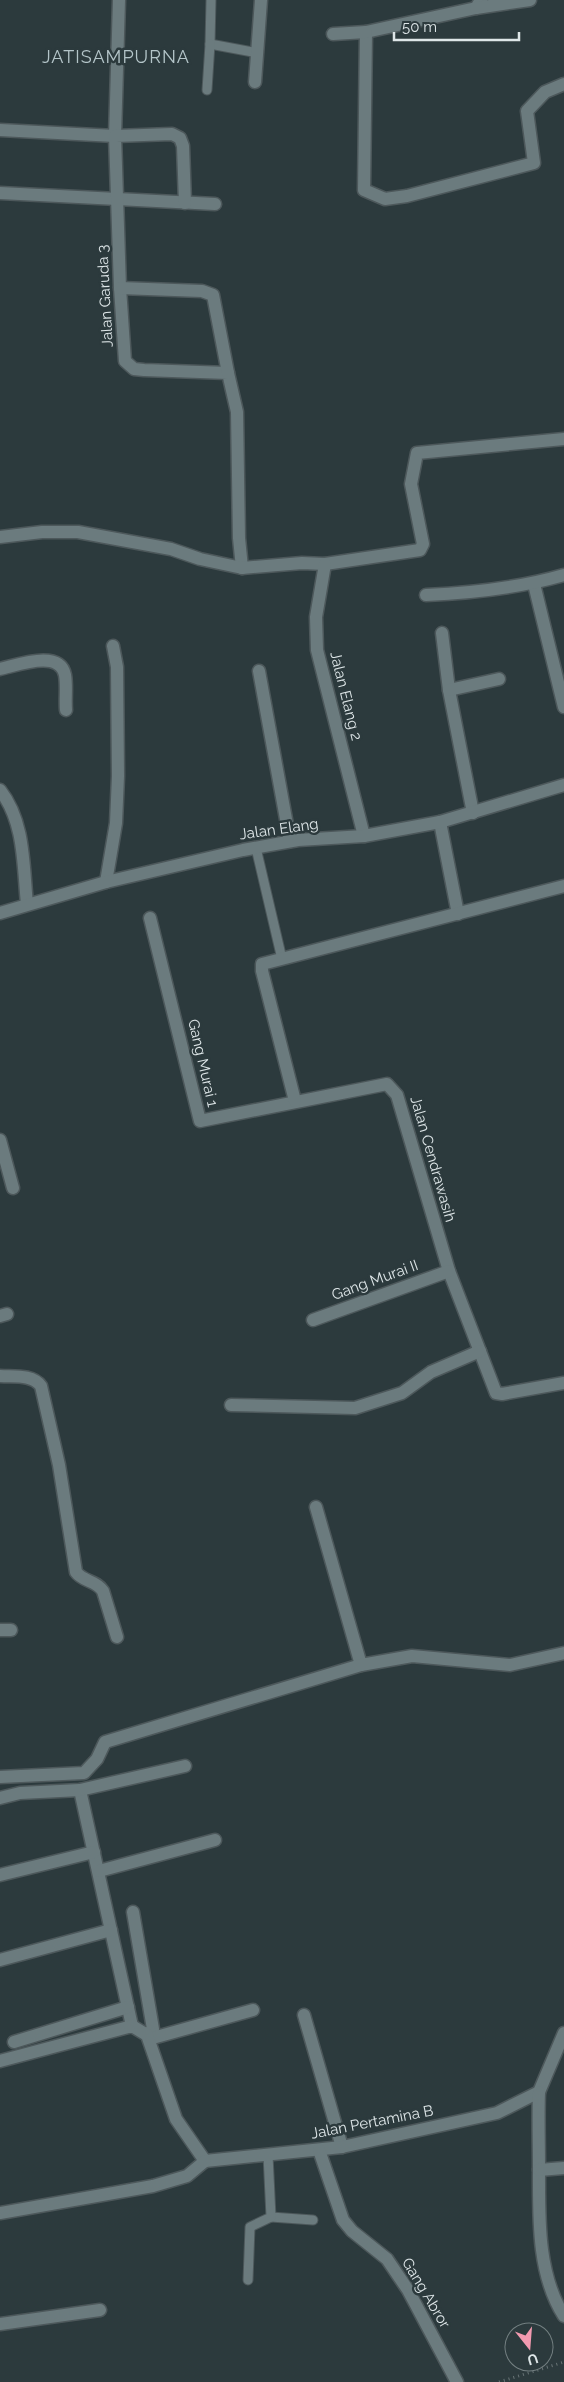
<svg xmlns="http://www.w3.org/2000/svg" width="564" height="2382" viewBox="0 0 564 2382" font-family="Raleway,sans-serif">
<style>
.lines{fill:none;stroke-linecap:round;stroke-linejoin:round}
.lane-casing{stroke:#4d585b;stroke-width:11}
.street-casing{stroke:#4d585b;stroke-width:15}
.path{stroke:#687476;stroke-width:3;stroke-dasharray:1 4;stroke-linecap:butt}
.lane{stroke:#6b7b7e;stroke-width:9}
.street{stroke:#6b7b7e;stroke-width:12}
.labels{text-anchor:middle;stroke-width:5;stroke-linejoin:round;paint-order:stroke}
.street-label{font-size:15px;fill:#dee6e8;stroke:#2c3a3d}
.quarter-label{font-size:18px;letter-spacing:1px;fill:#b4c5c9;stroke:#2c3a3d}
</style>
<rect width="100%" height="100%" fill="#2c3a3d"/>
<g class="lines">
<defs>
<g id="lane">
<polyline points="211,0 210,44 258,53"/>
<polyline points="207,90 210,44"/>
<polyline points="256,848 282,959"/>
<polyline points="271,2217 313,2220"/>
<polyline points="248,2280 250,2227 271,2217 268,2155"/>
</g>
<g id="street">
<polyline points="481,0 476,8 366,32 364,190 385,199 407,196 534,163 527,111 545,92 564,84"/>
<polyline points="476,8 530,0"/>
<polyline points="333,34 366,32"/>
<polyline points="255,82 261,0"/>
<polyline points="0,130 115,136 119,0"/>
<polyline points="0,193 215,204"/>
<polyline points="185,203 183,146 180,138 172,134 115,136 120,288 125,361 134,369 144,370 228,373 237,412 239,538 242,568"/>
<polyline points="120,288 202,291 213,295 228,373"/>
<polyline points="0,537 42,532 78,532 171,549 200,559 242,568 302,563 325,564 420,550 423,544 411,484 417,453 564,439"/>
<polyline points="325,564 316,617 317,650 364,836"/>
<polyline points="534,584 564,707"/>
<path d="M426 595C473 593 519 588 564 575"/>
<polyline points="442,633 449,690 473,813"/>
<path d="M0 669C18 665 60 649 65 675 67 686 65 699 66 710"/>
<polyline points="259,671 290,841"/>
<polyline points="449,690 499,679"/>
<path d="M0 790C25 822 23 865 27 904"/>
<polyline points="440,822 458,914"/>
<polyline points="106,882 116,823 118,776 117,667 113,646"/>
<polyline points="0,913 106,882 243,850 298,840 364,836 440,822 564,785"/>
<polyline points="150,918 200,1121 387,1084 397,1095 449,1271 496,1393 502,1394 564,1383"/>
<polyline points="295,1101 262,971 262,964 564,886"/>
<polyline points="0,1140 13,1188"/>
<polyline points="0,1316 7,1314"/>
<polyline points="313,1320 449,1271"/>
<path d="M0 1376C14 1377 32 1374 41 1386L59 1465 76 1572C83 1582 96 1580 103 1591L117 1637"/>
<polyline points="231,1405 355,1408 402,1393 431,1372 480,1351"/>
<polyline points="316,1507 361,1665"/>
<polyline points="0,1630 11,1630"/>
<polyline points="0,1777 84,1773 97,1759 105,1742 361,1665 412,1656 510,1665 564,1653"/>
<polyline points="80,1790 132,2026"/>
<polyline points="0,1798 20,1793 80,1790 185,1766"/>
<polyline points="99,1871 215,1840"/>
<polyline points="0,1875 94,1852"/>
<polyline points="133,1912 153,2029 147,2035"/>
<polyline points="0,1960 111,1930"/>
<polyline points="304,2015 342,2147"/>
<polyline points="149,2039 253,2010"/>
<polyline points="14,2042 128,2007"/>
<polyline points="0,2061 132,2026 147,2035 176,2119 205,2161 342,2147 497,2113 539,2092 564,2033"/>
<path d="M539 2092C538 2118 539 2143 539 2169 539 2217 537 2274 564 2316"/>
<polyline points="319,2150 343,2220 352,2231 387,2259 408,2290 457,2382"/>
<polyline points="539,2170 564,2168"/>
<polyline points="0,2213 153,2186 187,2176 205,2161"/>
<polyline points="0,2324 100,2310"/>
</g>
</defs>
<use href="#lane" class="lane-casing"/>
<use href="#street" class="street-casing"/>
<polyline class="path" points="499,2382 564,2362"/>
<use href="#lane" class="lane"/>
<use href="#street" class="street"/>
</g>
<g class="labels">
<g class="street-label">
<text transform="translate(105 296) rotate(-93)" y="5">Jalan Garuda 3</text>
<text transform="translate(346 696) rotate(76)" y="5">Jalan Elang 2</text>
<text transform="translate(279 829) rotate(-8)" y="5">Jalan Elang</text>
<text transform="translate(203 1063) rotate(77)" y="5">Gang Murai 1</text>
<text transform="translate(433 1159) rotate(74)" y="5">Jalan Cendrawasih</text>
<text transform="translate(375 1280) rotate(-20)" y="5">Gang Murai II</text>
<text transform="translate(372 2122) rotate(-11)" y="5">Jalan Pertamina B</text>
<text transform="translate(426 2293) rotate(59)" y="5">Gang Abror</text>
</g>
<g class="quarter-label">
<text x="116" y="63">JATISAMPURNA</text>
</g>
</g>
<g transform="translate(529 2347) rotate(163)"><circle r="24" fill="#2c3a3d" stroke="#737f81"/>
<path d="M0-4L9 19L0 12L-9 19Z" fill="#f29ab0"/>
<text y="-8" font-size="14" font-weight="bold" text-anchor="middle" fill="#dee6e8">U</text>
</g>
<path d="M394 32v8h125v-8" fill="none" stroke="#dee6e8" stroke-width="2.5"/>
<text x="402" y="32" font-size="15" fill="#dee6e8" stroke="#2c3a3d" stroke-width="4" paint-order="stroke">50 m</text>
</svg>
